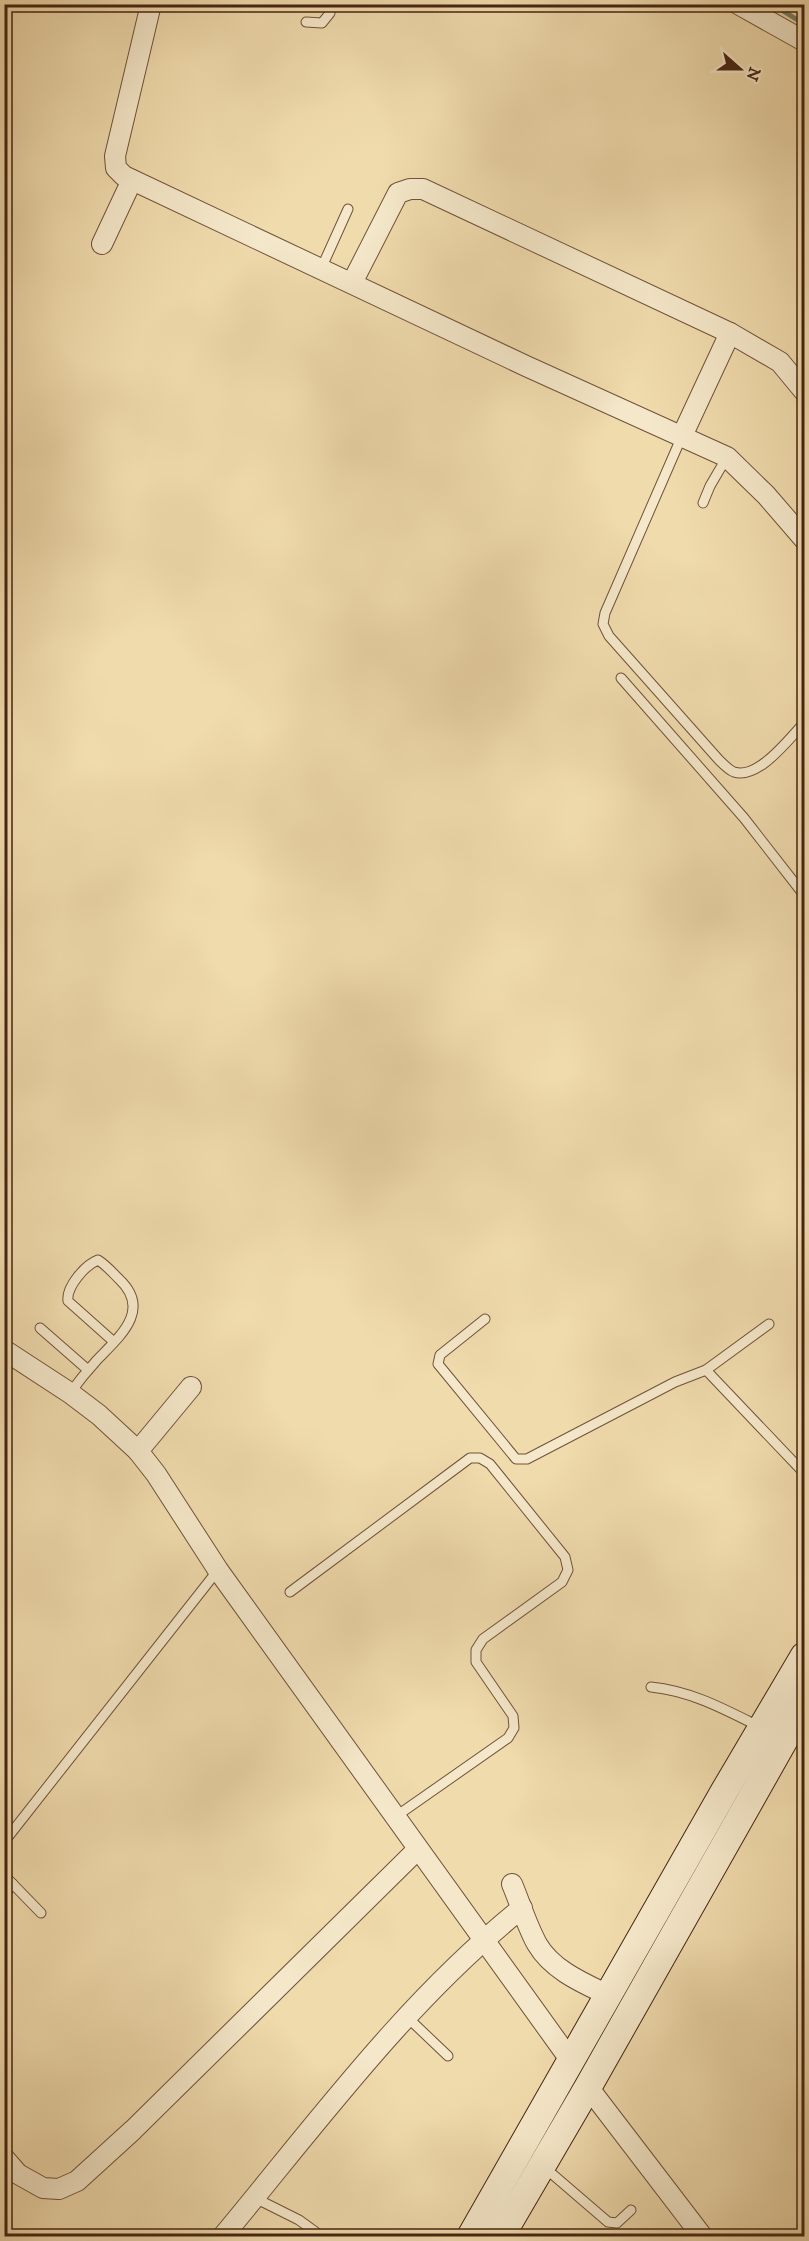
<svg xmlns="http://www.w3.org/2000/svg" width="809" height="2241" viewBox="0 0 809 2241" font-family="'IM FELL DW Pica',serif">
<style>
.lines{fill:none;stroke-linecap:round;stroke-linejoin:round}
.stream{stroke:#797f6a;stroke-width:5}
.service-casing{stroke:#705239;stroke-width:11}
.minor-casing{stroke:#705239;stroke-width:22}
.secondary-casing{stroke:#452412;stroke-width:29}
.service{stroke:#f5e8ca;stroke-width:9}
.minor{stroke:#f5e8ca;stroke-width:20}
.secondary{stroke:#f5e8ca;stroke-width:27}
</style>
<rect width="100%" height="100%" fill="#f0dbad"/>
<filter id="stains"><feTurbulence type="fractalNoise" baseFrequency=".00333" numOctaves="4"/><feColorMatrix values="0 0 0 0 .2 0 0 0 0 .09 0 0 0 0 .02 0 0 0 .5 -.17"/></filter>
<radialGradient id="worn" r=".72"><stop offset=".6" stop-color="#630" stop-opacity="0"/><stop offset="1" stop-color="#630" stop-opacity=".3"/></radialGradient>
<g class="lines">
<polyline class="stream" points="772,4 804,24"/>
<defs>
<g id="service">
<polyline points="306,22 322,23 330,13 331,4"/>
<polyline points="321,269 348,209"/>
<path d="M682 436 605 613 603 624 609 636 719 760C723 764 729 770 734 772 758 780 789 739 804 723"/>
<polyline points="703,503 710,486 727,457"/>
<polyline points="621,678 744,818 804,895"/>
<polyline points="485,1319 440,1355 438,1364 516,1459 527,1459 675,1382 706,1370 804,1473"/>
<polyline points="40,1328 88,1370"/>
<polyline points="706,1370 769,1324"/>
<path d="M70 1393C78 1382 87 1371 97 1360 120 1336 152 1310 119 1279 112 1272 106 1265 98 1260 85 1265 66 1287 68 1301L114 1342"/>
<polyline points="290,1592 470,1458 480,1458 490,1464 565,1557 568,1570 562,1582 483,1639 476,1650 476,1662 513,1716 514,1728 508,1738 395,1817"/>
<path d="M651 1687C691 1691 724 1709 760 1727"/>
<polyline points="4,1842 218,1570"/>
<polyline points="4,1875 41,1913"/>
<polyline points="4,1895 13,1884"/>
<polyline points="406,2016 448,2056"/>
<polyline points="544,2167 608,2222 617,2223 631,2210"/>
<polyline points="255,2198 299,2220 321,2236"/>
</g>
<g id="minor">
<polyline points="151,4 115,156 116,168 124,176 526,366 727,457 766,495 804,539"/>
<polyline points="738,4 804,41"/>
<polyline points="102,244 132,180"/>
<polyline points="352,283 398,193 410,189 423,189 730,333"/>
<polyline points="682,436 730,333 780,362 804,391"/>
<polyline points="4,1350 70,1393 99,1415 138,1451 156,1474 218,1570 571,2061"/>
<polyline points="138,1451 191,1387"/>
<path d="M512 1884C520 1903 527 1926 537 1944 552 1970 583 1983 608 1995"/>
<polyline points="588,2087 702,2236"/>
<polyline points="4,2158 18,2174 43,2188 59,2189 77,2181 133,2130 418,1849"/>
<path d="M223 2236C317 2123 406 2001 522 1908"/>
</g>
<g id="secondary">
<polyline points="471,2236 725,1790 804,1656"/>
<polyline points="501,2236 588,2087 804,1705"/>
</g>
</defs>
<use href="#service" class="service-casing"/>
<use href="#minor" class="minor-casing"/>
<use href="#secondary" class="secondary-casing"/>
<use href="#service" class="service"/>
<use href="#minor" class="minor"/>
<use href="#secondary" class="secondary"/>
</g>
<rect width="809" height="2241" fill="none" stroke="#f0dbad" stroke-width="24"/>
<rect x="6" y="6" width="797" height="2229" fill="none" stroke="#452412" stroke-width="3"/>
<rect x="12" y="12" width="785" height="2217" fill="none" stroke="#452412" stroke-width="1.5"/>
<g transform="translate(740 69) rotate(111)" stroke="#f5e8ca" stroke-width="4.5" paint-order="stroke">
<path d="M0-4.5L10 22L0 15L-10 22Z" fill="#452412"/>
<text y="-9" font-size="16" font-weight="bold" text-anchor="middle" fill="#452412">N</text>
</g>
<rect width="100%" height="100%" filter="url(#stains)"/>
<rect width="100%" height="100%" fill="url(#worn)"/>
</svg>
